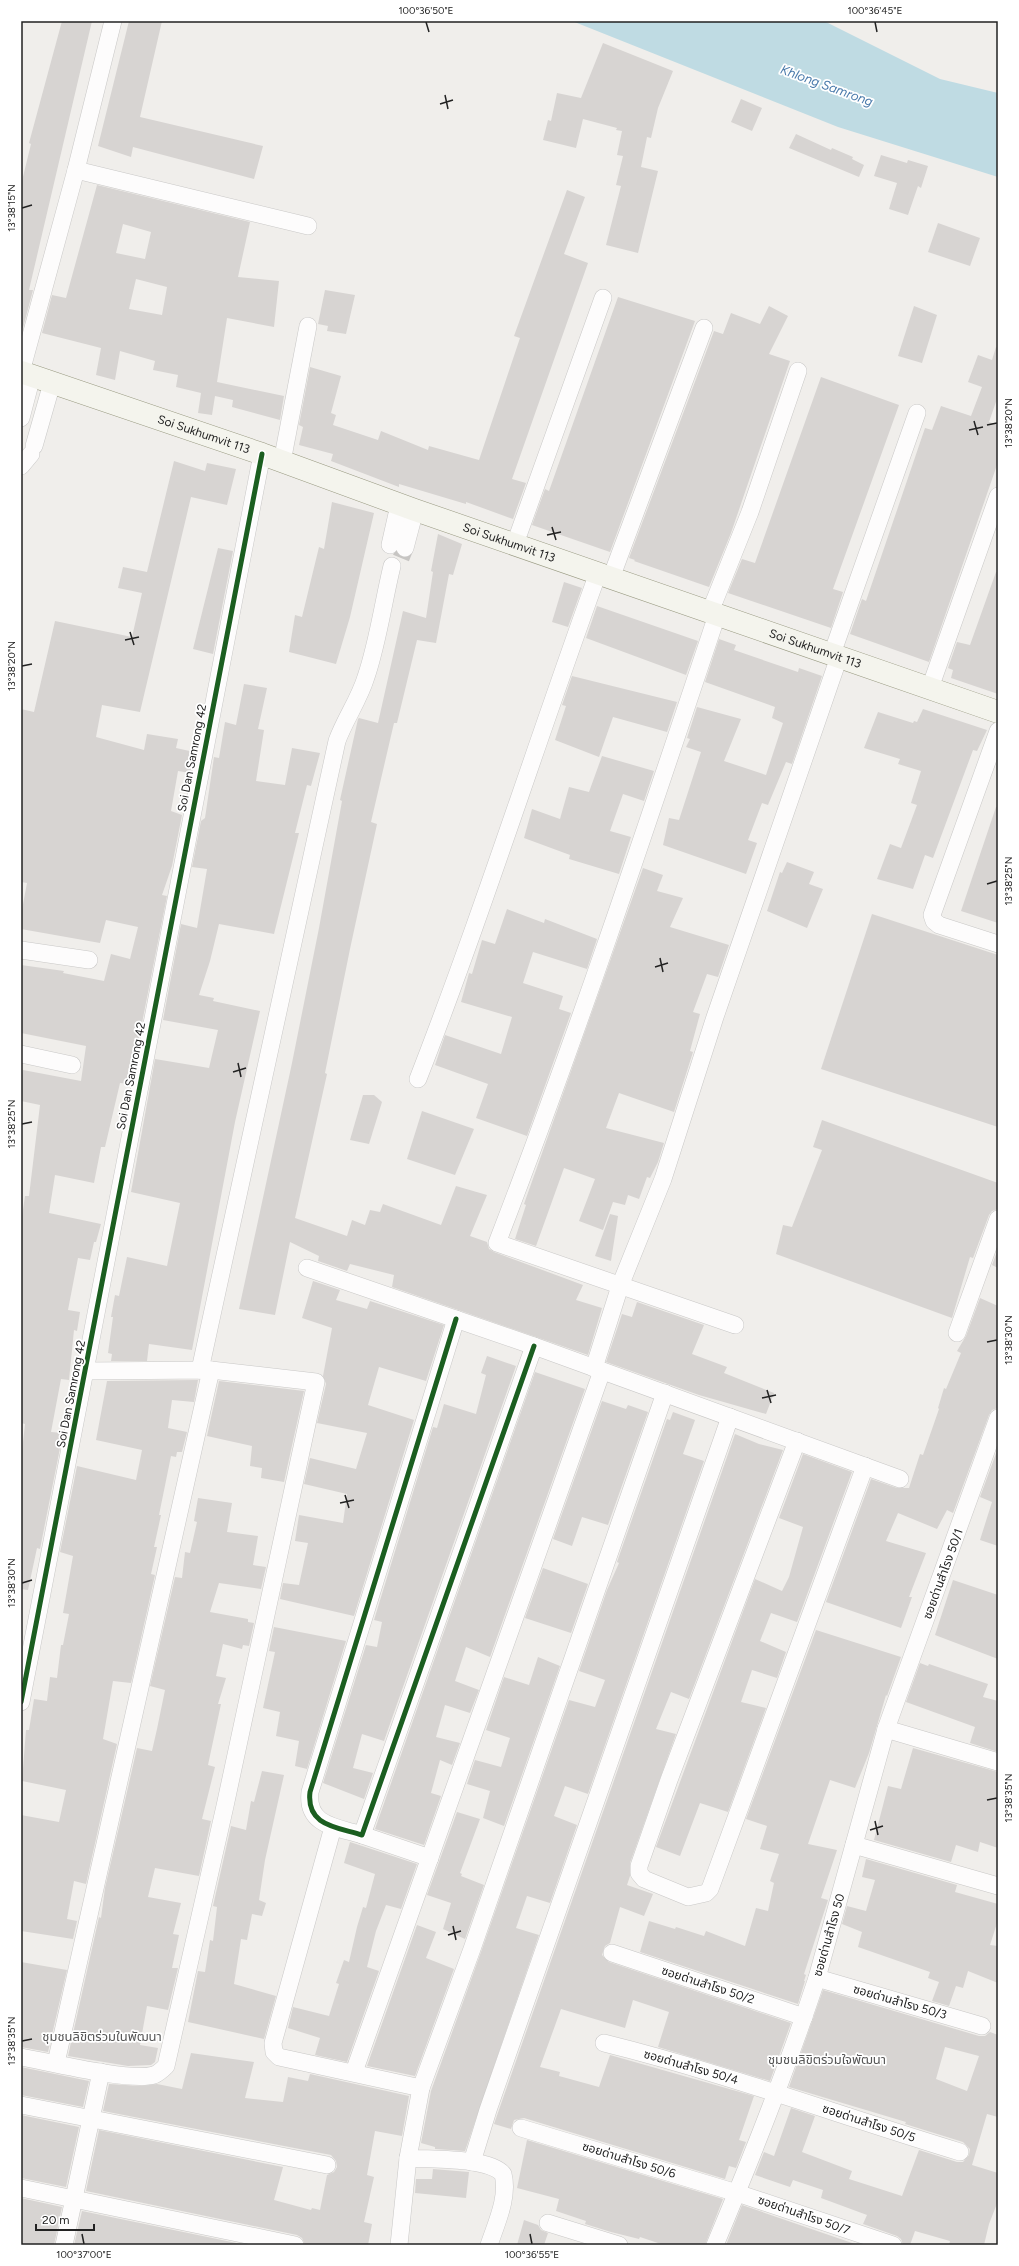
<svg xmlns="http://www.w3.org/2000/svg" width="1019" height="2266" viewBox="0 0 1019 2266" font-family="Figtree,'Noto Sans Thai',sans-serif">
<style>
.water{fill:#bfdbe3}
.building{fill:#d7d4d2;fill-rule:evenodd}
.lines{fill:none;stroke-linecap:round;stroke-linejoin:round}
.minor-tunnel{stroke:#c7c5c3;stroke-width:17;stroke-dasharray:17 8;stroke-linecap:butt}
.minor-casing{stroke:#c9c8c7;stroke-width:18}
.secondary-casing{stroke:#999a82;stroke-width:23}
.minor{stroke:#fdfcfc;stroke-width:17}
.secondary{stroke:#f4f4ed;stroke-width:22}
.cycleway-casing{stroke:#fff;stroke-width:8}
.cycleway{stroke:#1b5e20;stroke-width:5}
.ticks{fill:none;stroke:#222;stroke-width:1.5}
.labels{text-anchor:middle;stroke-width:3.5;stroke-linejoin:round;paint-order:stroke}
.street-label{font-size:12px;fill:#222;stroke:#fff}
.water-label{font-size:13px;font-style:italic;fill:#4a7aab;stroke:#fff}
.neighbourhood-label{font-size:13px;fill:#555;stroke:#fff}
.neatline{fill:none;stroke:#222;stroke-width:1.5}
.ticks-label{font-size:10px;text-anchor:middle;fill:#222}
</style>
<rect width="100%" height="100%" fill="#f0eeeb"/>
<polygon class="water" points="572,21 824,21 940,79 998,93 998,177 838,127"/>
<g class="building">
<polygon points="62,21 92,21 29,290 33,290 23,328 21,327 21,185 31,144 29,143"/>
<polygon points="129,21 162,21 140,117 263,146 254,179 133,147 131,157 98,146"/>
<polygon points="603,43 673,71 658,108 651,138 647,137 641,167 658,171 638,253 606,245 621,186 616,185 623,156 617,155 622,131 616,130 617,128 583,119 576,148 543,140 548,120 551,121 557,93 581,98"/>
<polygon points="741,99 762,108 752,131 731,122"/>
<polygon points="796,134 831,150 832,148 853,157 852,159 864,165 859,177 789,148"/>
<polygon points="881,155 907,163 908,160 928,166 921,188 918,186 908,215 889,209 897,183 874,176"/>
<path d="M97 185 250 222 238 277 279 281 274 327 227 318 217 382 284 396 280 420 232 407 233 400 215 396 212 415 198 413 201 393 176 387 178 375 153 370 155 361 120 351 115 380 96 375 101 348 42 333 52 295 66 298ZM123 224 151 232 145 259 116 253ZM136 279 167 287 162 315 129 309Z"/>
<polygon points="567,190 585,197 564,254 588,263 512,479 526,483 513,519 466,502 466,504 399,484 399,487 331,461 333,454 299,445 303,427 299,425 310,367 341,376 331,413 336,415 333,425 378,440 381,431 428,450 429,446 479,460 520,338 514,336"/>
<polygon points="938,223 980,238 970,266 928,252"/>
<polygon points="325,290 355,295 346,334 327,331 328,326 318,324"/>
<polygon points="618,297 695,321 610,552 532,525 545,489 549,491"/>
<polygon points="769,306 788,316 769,354 790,361 731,533 709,587 634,561 635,560 629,558 714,331 723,334 731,313 760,324"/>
<polygon points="914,306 937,315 922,363 898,356"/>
<polygon points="996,347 998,348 998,396 989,422 998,425 998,462 929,662 850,634 862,599 866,601 925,428 932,430 941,406 971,416 982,387 968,382 978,355 992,360"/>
<polygon points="821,377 899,405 833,589 843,592 831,628 728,593 742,559 755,563"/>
<polygon points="174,461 205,471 207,463 236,469 227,505 191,497 140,712 102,705 96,737 144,750 147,734 178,739 176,748 194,752 190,773 178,771 171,811 182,815 172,866 162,895 167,896 130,1084 120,1083 105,1147 101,1147 94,1183 55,1175 49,1213 101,1224 96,1242 94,1242 90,1260 78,1258 68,1310 80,1312 77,1331 74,1330 69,1380 61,1379 51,1432 63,1433 40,1549 37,1548 28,1590 21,1589 21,1460 25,1424 21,1423 21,1223 25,1196 29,1196 40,1105 21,1101 21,1082 23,1070 81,1081 86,1046 21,1033 21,965 64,971 63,973 104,981 111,954 130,959 138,927 106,920 100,943 21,929 21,915 27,883 21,882 21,709 34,712 55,621 132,637 142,593 118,588 123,567 147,572"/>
<polygon points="332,502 374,513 350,617 336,664 289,652 295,615 302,617 319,547 324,549"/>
<polygon points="438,534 462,544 453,575 449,574 436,643 417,640 397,723 394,723 371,822 377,824 350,949 325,1073 327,1074 295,1218 347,1236 352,1220 365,1225 370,1210 380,1212 383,1204 441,1225 456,1186 487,1195 470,1236 487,1242 489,1249 494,1252 583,1285 576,1300 602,1308 588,1355 392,1287 394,1275 350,1264 347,1271 318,1261 319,1256 290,1242 275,1315 239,1309 292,1063 319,928 342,801 340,800 358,719 359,718 378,723 403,611 426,618 433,572 431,571"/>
<polygon points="218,548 233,551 213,654 193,649"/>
<polygon points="996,572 998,572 998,694 951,678 953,670 948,668 957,642 970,645"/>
<polygon points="564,582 582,588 568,627 552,622"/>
<polygon points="597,606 698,641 686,675 586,638"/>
<polygon points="719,639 736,645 734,650 798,672 799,668 822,676 792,764 786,762 768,805 762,803 748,840 757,843 746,874 663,845 669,818 679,820 701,752 686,747 690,739 687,738 697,707 741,719 724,761 766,775 783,723 772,718 775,707 705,682"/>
<polygon points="572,676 677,702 667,732 613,717 599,757 555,740 566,706 562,705"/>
<polygon points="244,684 267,688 258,729 264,730 256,781 285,785 292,748 320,753 311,786 307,785 295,833 299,833 274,934 219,924 210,961 199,995 214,998 213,1001 260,1011 235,1122 192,1350 149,1344 147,1361 111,1361 112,1354 108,1353 113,1317 111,1317 115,1295 119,1296 127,1257 167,1266 180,1203 131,1192 155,1059 209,1068 218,1030 163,1020 181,924 197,928 207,869 192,867 201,821 205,818 214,757 219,758 225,722 236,725"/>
<polygon points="923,709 987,730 977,751 973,750 933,858 925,855 913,889 877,879 890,844 901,848 917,805 911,803 921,771 898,764 900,759 864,748 878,712 913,723 914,721 917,722"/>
<polygon points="602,756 654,771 644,801 623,794 610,831 631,837 619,874 569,859 570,855 524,838 532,809 560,819 569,787 589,792"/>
<polygon points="996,807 998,807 998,923 961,911"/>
<polygon points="787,862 814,872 809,884 823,889 807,928 767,911 780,872 782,873"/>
<polygon points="643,868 663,875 657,891 683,898 670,927 729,945 718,977 707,974 693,1012 700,1014 690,1051 693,1052 674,1112 619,1093 606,1128 664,1143 658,1162 650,1178 647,1177 639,1199 628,1195 625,1205 613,1202 603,1230 579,1221 595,1179 564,1168 536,1246 515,1239 526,1205 524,1204"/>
<polygon points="507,909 544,923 545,919 597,939 587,969 533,952 523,983 563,996 559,1009 571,1013 527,1136 476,1118 488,1084 435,1065 445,1035 501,1054 512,1017 461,1002 469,973 472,974 482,940 495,944"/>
<polygon points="872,914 998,955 998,1127 821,1069"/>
<polygon points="363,1095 374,1095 382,1102 369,1144 350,1140"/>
<polygon points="422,1111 474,1129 455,1175 407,1159"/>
<polygon points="822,1120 998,1183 998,1209 992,1211 989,1215 973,1258 970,1257 952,1318 776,1254 783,1225 792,1227 822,1150 813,1147"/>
<polygon points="610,1214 618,1216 611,1261 595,1256"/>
<polygon points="998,1249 998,1268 992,1265"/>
<polygon points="313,1281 340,1290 336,1300 367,1309 370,1301 444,1325 426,1381 379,1367 368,1405 414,1420 354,1616 280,1599 283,1583 299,1585 308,1543 295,1541 299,1515 343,1523 347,1494 304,1484 310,1458 356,1469 367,1433 317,1423 326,1384 323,1376 332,1328 302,1318"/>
<polygon points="980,1298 998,1306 998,1408 992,1410 989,1415 953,1513 947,1510 937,1529 898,1513 886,1541 926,1553 909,1597 912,1597 901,1628 826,1602 871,1479 897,1488 909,1488 920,1454 923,1455 939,1409 938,1408 944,1388 946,1389 961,1353 957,1351 966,1336"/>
<polygon points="637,1302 704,1325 692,1354 727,1367 724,1373 774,1393 766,1414 699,1395 606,1362 622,1314 632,1317"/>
<polygon points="487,1356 516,1366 384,1741 362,1734 353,1768 373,1773 364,1799 323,1783 366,1645 377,1647 382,1622 374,1620 433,1427 437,1428 444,1404 476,1414 486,1375 481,1373"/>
<polygon points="535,1372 585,1389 490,1657 466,1647 455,1681 479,1690 470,1713 445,1705 436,1737 460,1743 452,1765 440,1760 431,1793 441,1796 424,1845 375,1829"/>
<polygon points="198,1380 194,1402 172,1400 168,1428 187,1432 182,1452 177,1452 176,1457 171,1456 159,1515 161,1515 154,1547 157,1547 151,1574 155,1575 131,1683 113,1681 103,1739 117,1744 86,1884 74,1881 67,1919 77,1921 73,1939 21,1931 21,1815 59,1822 66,1790 22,1781 26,1730 29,1730 34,1699 47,1701 50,1677 57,1678 61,1645 63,1645 69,1614 63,1613 73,1556 60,1552 77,1466 136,1480 142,1450 96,1440 107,1381"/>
<polygon points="219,1381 304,1391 284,1482 261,1478 262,1468 250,1466 252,1446 207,1436"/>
<polygon points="602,1401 626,1409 628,1405 648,1412 608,1525 582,1517 572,1546 553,1539"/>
<polygon points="673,1412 695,1420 683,1454 704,1461 588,1794 565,1786 554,1816 577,1825 550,1903 527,1896 516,1928 539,1935 465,2151 435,2149 435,2147 421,2143 431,2091 481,1952 569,1700 595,1707 605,1680 579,1671 607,1590 619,1563 617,1562 667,1419 670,1420"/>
<polygon points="735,1434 759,1444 783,1450 689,1699 671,1692 656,1729 676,1734 630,1863 630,1876 627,1885 653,1894 644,1916 620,1907 610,1943 605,1946 602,1955 609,1962 791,2023 770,2081 658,2047 669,2012 633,2000 625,2028 561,2009 540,2067 560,2072 559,2076 599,2087 610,2055 754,2096 739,2140 746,2142 736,2168 729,2166 725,2179 524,2118 514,2120 511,2129 494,2124"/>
<polygon points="998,1448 998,1546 980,1540 992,1502 980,1497"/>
<polygon points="803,1454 852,1472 797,1622 771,1613 760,1641 786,1652 777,1678 752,1670 741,1702 766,1708 728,1812 700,1803 680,1856 656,1847 755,1579 782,1591 789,1577 803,1527 779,1518"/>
<polygon points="198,1498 232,1503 227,1532 258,1536 253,1565 266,1567 261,1589 219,1583 210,1612 248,1619 248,1622 254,1623 249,1646 243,1645 242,1649 223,1644 216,1676 226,1678 218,1704 221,1704 208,1765 215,1767 202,1819 211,1821 199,1876 155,1868 148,1897 181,1903 173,1934 179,1935 172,1968 178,1968 168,2010 147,2006 140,2045 158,2048 155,2062 151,2065 128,2066 68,2056 99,1917 101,1918 105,1888 137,1748 152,1751 157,1729 165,1690 150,1686 175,1577 182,1578 185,1552 190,1553 197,1522 194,1521"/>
<polygon points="543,1568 588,1584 571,1633 525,1618"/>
<polygon points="953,1580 998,1595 998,1659 935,1635"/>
<polygon points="274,1627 346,1641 307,1769 295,1766 299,1741 276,1736 280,1712 263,1708 275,1652 269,1651"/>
<polygon points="816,1630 901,1657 887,1696 886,1695 869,1753 855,1788 830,1780 808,1844 837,1850 821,1898 828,1900 804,1974 806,1975 804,1981 805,1981 798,2004 640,1952 649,1921 675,1929 676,1927 704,1936 706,1931 745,1946 756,1908 768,1911 774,1883 770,1881 779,1854 760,1849 767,1826 746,1819"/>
<polygon points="538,1657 560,1666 504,1826 483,1818 490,1791 467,1784 475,1760 501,1767 510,1738 486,1730 504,1677 529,1685"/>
<polygon points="920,1663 928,1666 929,1664 988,1684 983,1697 998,1701 998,1752 970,1743 975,1727 906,1702"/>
<polygon points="913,1748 998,1772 998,1848 980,1842 978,1852 956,1845 951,1862 874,1840 888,1786 901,1789"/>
<polygon points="262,1771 284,1775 265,1860 259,1900 266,1903 262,1916 252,1914 247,1940 241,1939 234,1984 276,1996 264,2039 188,2022 198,1971 205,1972 210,1940 213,1941 217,1907 213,1906 231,1826 246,1830 251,1801 254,1802"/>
<polygon points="457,1812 480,1819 460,1873 462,1874 461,1876 484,1885 465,1939 443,1929 451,1903 427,1895"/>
<polygon points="350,1842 417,1864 401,1909 386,1905 376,1931 367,1967 379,1971 347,2062 315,2055 320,2038 288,2028 293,2007 329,2016 339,1984 336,1983 344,1960 349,1962 357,1927 363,1907 366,1908 375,1874 344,1863"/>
<polygon points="866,1859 957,1885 955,1892 998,1904 998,1920 990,1945 998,1946 998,1983 968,1971 963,1988 956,1986 949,2006 932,2001 939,1982 928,1978 930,1972 858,1947 862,1932 842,1924 847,1906 866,1911 875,1880 862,1877"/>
<polygon points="417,1925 436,1932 426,1958 454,1969 415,2076 367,2066"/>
<polygon points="21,1962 67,1970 48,2052 21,2047"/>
<path d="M823 1990 979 2036H985L990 2032 998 2035V2117L987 2114 972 2165 998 2173V2201L989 2224 984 2245H949L950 2241 915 2231 910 2245H903L901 2239 897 2236 863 2224 867 2215 821 2198 823 2190 793 2180 790 2187 755 2175 764 2152 774 2156 791 2108 815 2116 802 2152 852 2171 849 2179 902 2196 919 2150 957 2162H963L969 2155 970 2149 963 2142 905 2124 906 2122 789 2087ZM945 2047 979 2056 967 2091 936 2079Z"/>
<polygon points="191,2053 254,2062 245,2098 283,2102 288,2077 308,2081 310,2074 409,2096 402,2136 375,2131 367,2175 374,2177 364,2222 372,2224 368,2245 305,2245 302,2238 297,2235 86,2191 99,2130 283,2167 274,2200 311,2210 312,2208 320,2210 327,2175 334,2172 337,2167 336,2161 331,2155 103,2111 109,2084 142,2086 157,2084 182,2089"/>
<polygon points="21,2067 89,2081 83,2107 21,2095"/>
<polygon points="21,2115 79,2127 66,2187 21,2178"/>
<polygon points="527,2140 723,2199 705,2245 664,2245 640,2237 639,2239 611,2232 585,2224 586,2221 556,2211 559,2199 517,2188"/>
<polygon points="433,2169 469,2172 466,2198 415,2193 416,2179 432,2179"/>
<polygon points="21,2198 62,2207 54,2245 21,2245"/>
<polygon points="742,2205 855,2244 861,2245 726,2245"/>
<polygon points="82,2211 246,2245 74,2245"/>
<polygon points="524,2220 538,2225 541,2230 548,2233 544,2245 517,2245"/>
</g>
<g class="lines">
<polyline class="minor-tunnel" points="401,558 405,548"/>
<defs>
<g id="minor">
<polyline points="76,170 308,226"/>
<polyline points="21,372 76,170 113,21"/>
<polyline points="21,418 32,376"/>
<polyline points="34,446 52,383"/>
<polyline points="282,462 308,326"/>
<polyline points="21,466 31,454"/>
<polyline points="515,544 603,298"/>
<polyline points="390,545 399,505"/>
<polyline points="405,548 415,510"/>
<polyline points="611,578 704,328"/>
<polyline points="710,612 750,512 798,371"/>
<path d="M717 615C647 825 577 1036 497 1243L735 1325"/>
<polyline points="832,654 917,413"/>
<polyline points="930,688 998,496"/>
<polyline points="998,731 932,915 934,921 939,925 998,944"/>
<polyline points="21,950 89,960"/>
<polyline points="21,1054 72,1065"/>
<path d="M418 1079C483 912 537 741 598 573"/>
<polyline points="307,1268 534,1346 900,1479"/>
<path d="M456 1319 310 1792C306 1826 337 1827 362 1835L534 1346"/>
<polyline points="957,1333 998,1219"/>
<polyline points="594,1368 620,1286 663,1179 715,1017 839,657"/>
<path d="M200 1370 337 741C345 719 359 700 366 677 378 642 383 603 392 566"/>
<polyline points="797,1441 669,1780 639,1866 639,1873 644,1879 688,1897 706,1893 710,1889 865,1466"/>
<polyline points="21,1702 262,454"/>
<polyline points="886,1729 998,1418"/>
<polyline points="333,1827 273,2043 274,2052 279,2057 421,2088"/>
<polyline points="362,1835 430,1858"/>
<polyline points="854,1845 998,1886"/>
<polyline points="612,1953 804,2017"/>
<polyline points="817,1978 982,2026"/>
<path d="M604 2043C725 2073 841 2116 960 2152"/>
<path d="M21 2057C49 2062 130 2082 154 2075 159 2073 162 2070 166 2066L225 1806 316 1382 211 1370 85 1371"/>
<polyline points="56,2063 211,1370"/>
<polyline points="354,2072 602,1371"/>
<polyline points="21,2105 327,2165"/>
<polyline points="521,2128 737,2193 893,2245"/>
<polyline points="472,2162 488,2110 730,1417"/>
<polyline points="21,2188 295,2245"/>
<polyline points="548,2223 619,2245"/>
<polyline points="64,2245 101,2072"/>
<polyline points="399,2245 408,2158"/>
<path d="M489 2245C496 2224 509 2197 503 2174 488 2157 431 2160 408 2158L421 2088 472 1949 665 1393"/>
<path d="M715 2245C752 2157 787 2069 817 1978L886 1729 998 1762"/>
</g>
<g id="secondary">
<path id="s1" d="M21 372 262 454 415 510 998 712"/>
</g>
</defs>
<use href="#minor" class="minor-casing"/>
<use href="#secondary" class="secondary-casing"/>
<use href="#minor" class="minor"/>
<use href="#secondary" class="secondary"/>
<defs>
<g id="cycleway">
<path d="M456 1319 310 1792C306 1826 337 1827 362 1835L534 1346"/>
<polyline points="21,1702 262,454"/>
</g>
</defs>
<use href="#cycleway" class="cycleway-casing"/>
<use href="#cycleway" class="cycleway"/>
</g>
<path class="ticks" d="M426 22 429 32M875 22 877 32M445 95 448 109M440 104 453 100M22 208 32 205M974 421 978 435M987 425 997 423M969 430 983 427M552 527 556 540M547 535 561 532M130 632 134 645M125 640 139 637M22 666 32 664M987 884 997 881M660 958 663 972M655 967 668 963M238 1063 241 1077M233 1072 246 1068M22 1124 32 1122M987 1342 997 1340M767 1390 771 1403M762 1398 776 1395M345 1495 349 1508M340 1503 354 1500M22 1583 32 1580M987 1800 997 1798M875 1821 878 1835M870 1830 883 1826M453 1926 456 1940M448 1935 461 1931M22 2041 32 2039M82 2234 84 2244M530 2234 532 2244"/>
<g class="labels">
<g class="street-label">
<text dy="4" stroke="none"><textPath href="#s1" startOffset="193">Soi Sukhumvit 113</textPath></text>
<text dy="4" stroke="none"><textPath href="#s1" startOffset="517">Soi Sukhumvit 113</textPath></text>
<text dy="4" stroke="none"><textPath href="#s1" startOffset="841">Soi Sukhumvit 113</textPath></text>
<text transform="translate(192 758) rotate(-79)" y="4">Soi Dan Samrong 42</text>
<text transform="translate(131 1076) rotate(-79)" y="4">Soi Dan Samrong 42</text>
<text transform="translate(71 1394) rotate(-79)" y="4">Soi Dan Samrong 42</text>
<text transform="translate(943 1574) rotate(-70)" y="4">ซอยด่านสำโรง 50/1</text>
<text transform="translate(829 1935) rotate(-74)" y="4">ซอยด่านสำโรง 50</text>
<text transform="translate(708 1985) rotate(18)" y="4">ซอยด่านสำโรง 50/2</text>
<text transform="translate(900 2002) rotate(16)" y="4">ซอยด่านสำโรง 50/3</text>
<text transform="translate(691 2067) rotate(16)" y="4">ซอยด่านสำโรง 50/4</text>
<text transform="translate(869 2123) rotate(18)" y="4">ซอยด่านสำโรง 50/5</text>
<text transform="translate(629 2160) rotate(17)" y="4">ซอยด่านสำโรง 50/6</text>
<text transform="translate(804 2215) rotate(19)" y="4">ซอยด่านสำโรง 50/7</text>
</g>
<g class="water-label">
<text transform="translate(827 85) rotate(20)" y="5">Khlong Samrong</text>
</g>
<g class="neighbourhood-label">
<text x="102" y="2041">ชุมชนลิขิตร่วมในพัฒนา</text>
<text x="827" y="2064">ชุมชนลิขิตร่วมใจพัฒนา</text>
</g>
</g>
<rect width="1019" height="2266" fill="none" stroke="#ffffff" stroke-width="44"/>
<path d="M36 2224v6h58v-6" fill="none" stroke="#222222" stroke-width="2"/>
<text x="42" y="2224" font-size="12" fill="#222222" stroke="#ffffff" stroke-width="3" paint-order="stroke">20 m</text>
<rect x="22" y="22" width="975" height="2222" class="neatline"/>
<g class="ticks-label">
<text x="426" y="14">100°36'50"E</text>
<text x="875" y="14">100°36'45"E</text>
<text transform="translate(11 208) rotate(-90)" y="4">13°38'15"N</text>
<text transform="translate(1008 423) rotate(-90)" y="4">13°38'20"N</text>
<text transform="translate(11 666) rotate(-90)" y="4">13°38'20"N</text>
<text transform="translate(1008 881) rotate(-90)" y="4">13°38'25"N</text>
<text transform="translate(11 1124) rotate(-90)" y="4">13°38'25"N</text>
<text transform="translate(1008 1340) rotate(-90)" y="4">13°38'30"N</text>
<text transform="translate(11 1583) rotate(-90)" y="4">13°38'30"N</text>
<text transform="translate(1008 1798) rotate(-90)" y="4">13°38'35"N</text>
<text transform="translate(11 2041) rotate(-90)" y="4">13°38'35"N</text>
<text x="84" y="2258">100°37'00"E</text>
<text x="532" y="2258">100°36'55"E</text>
</g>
</svg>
